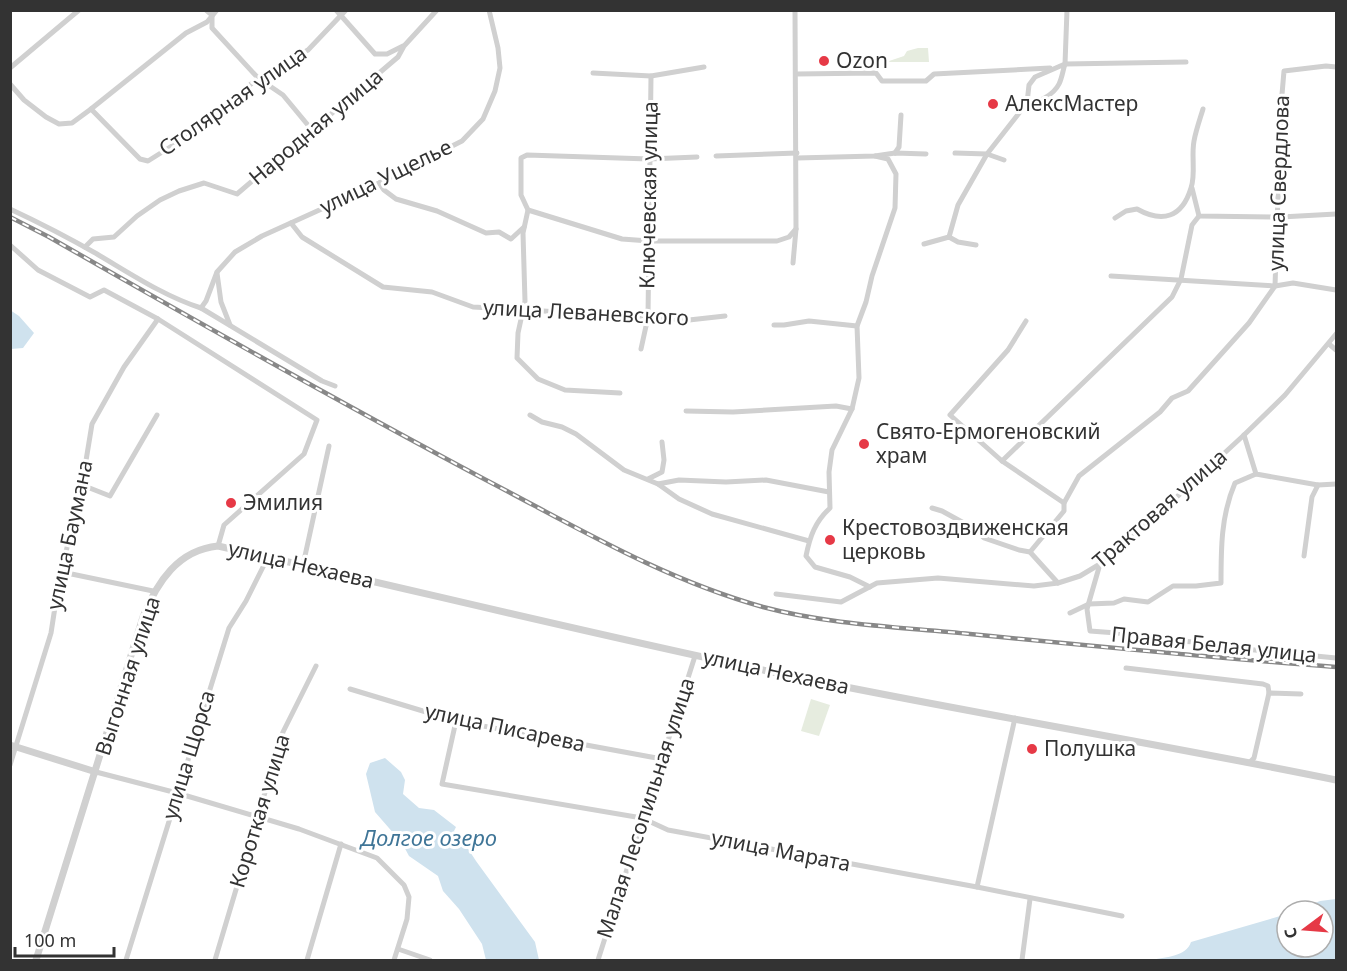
<svg xmlns="http://www.w3.org/2000/svg" width="1347" height="971" viewBox="0 0 1347 971" font-family="'Noto Sans',sans-serif">
<style>
.green{fill:#e6ecdf}
.water{fill:#cfe2ee}
.lines{fill:none;stroke-linecap:round;stroke-linejoin:round}
.minor{stroke:#d0d0d0;stroke-width:5}
.tertiary{stroke:#d0d0d0;stroke-width:7}
.rail-casing{stroke:#888;stroke-width:4.5}
.rail{stroke:#fff;stroke-width:2;stroke-dasharray:7;stroke-linecap:butt}
.poi-dot{fill:#e63946;stroke:#fff;stroke-width:2}
.labels{text-anchor:middle;stroke-width:6;stroke-linejoin:round;paint-order:stroke}
.poi-label{font-size:21px;fill:#333;stroke:#fff;text-anchor:start}
.street-label{font-size:21px;fill:#333;stroke:#fff}
.water-label{font-size:22px;font-style:italic;fill:#3f7597;stroke:#fff}
</style>
<rect width="100%" height="100%" fill="#fff"/>
<g class="green">
<polygon points="918,48 928,48 929,62 886,62 904,56 907,51"/>
<polygon points="811,699 830,705 819,736 801,731"/>
</g>
<g class="water">
<polygon points="10,310 19,316 34,333 23,348 11,349"/>
<polygon points="385,758 401,772 405,780 403,794 419,808 434,810 456,827 454,831 459,835 476,861 535,942 539,960 486,960 482,944 459,909 443,891 438,876 409,856 402,843 375,812 366,774 370,763"/>
<path d="M1336 899V960H1151C1165 957 1186 957 1191 942L1287 914V947H1323V911H1295L1320 901Z"/>
</g>
<g class="lines">
<g class="minor">
<polyline points="206,10 212,15 212,28 258,78 283,95 312,130"/>
<polyline points="336,10 375,54 387,54 403,46"/>
<polyline points="1067,10 1065,64 1186,62"/>
<polyline points="10,68 79,10"/>
<polyline points="593,73 651,76 704,67"/>
<polyline points="796,74 876,73 882,81 926,81 934,74 1050,68"/>
<polyline points="10,84 24,100 46,117 59,124 72,123 91,109 186,33 207,22 217,10"/>
<polyline points="91,109 140,159 148,161 194,132 258,78 308,50 346,10"/>
<polyline points="895,153 899,147 901,115"/>
<polyline points="955,153 987,154 1004,160"/>
<polyline points="716,156 797,153"/>
<polyline points="797,158 875,156 895,153 926,154"/>
<polyline points="379,183 384,190 396,199 437,211 486,233 499,232 511,239 524,227"/>
<polyline points="1192,188 1199,216 1281,217 1336,214"/>
<path d="M10 209C40 223 69 238 97 254 131 274 164 296 201 308L206 301 217 272 235 252 262 236 379 183 462 141 483 119 495 91 500 68 498 48 489 10"/>
<polyline points="528,210 622,239 649,241 777,241 789,237 796,229"/>
<path d="M1115 218 1126 211 1137 209C1162 223 1182 218 1191 188 1196 174 1191 156 1194 141 1196 130 1200 119 1203 109"/>
<polyline points="291,223 302,237 383,287 432,292 473,307 648,317 689,320 725,316"/>
<path d="M949 237 958 205 987 154 1027 103 1029 85 1035 77 1065 64C1063 70 1062 78 1059 84 1054 94 1038 104 1027 103"/>
<polyline points="924,244 949,237 958,242 976,245"/>
<polyline points="10,245 38,270 90,297 104,290 158,319 317,420 304,454 224,525 218,546"/>
<polyline points="85,247 93,239 114,237 137,216 160,200 179,191 204,183 237,194 398,57 404,46 437,10"/>
<polyline points="793,263 796,229 795,10"/>
<polyline points="217,273 221,302 230,325"/>
<polyline points="1111,276 1275,286 1293,283 1336,290"/>
<polyline points="201,308 322,381 335,386"/>
<polyline points="1026,321 1008,350 950,415 1002,461 1064,503"/>
<polyline points="774,325 784,325 809,321 857,326"/>
<polyline points="1329,344 1336,350"/>
<polyline points="641,349 648,317 651,76"/>
<polyline points="620,393 565,390 538,379 517,358 518,333 525,301 523,233 528,210 521,195 521,158 527,155 649,159 697,157"/>
<polyline points="686,411 733,412 836,406 852,409"/>
<polyline points="530,415 542,422 562,427 576,434 624,470 658,484 679,480 726,482 766,480 829,492"/>
<polyline points="1244,435 1256,474 1318,485 1336,484"/>
<polyline points="1002,461 1172,297 1181,279 1192,225 1199,216"/>
<polyline points="648,479 662,472 664,460 662,442"/>
<polyline points="658,484 679,499 712,514 809,541"/>
<polyline points="82,485 110,496 157,415"/>
<polyline points="932,508 942,511 973,528 984,538 1019,550 1030,552 1058,583"/>
<polyline points="1030,552 1064,511 1064,503 1079,476 1160,412 1172,398 1188,391 1249,323 1275,286 1281,106 1284,71 1326,66 1336,67"/>
<polyline points="1304,556 1312,497 1318,485"/>
<polyline points="1100,564 1087,609 1090,631 1130,634 1161,640 1195,642 1235,648 1336,658"/>
<polyline points="303,565 329,446"/>
<polyline points="62,572 153,591"/>
<path d="M870 587 850 577 815 567 806 556C810 536 815 522 830 508L829 472 832 450 852 409 859 378 857 326 866 302 872 276 895 208 896 174 888 159 875 156"/>
<polyline points="776,594 841,602 877,583 938,578 1034,586 1058,583 1080,576 1100,564 1155,517 1244,435 1285,395 1336,334"/>
<path d="M1070 613 1089 604 1114 603 1124 599 1148 602 1173 586H1196L1221 583C1221 549 1221 515 1235 483L1256 474"/>
<polyline points="1126,668 1263,684 1268,686 1269,693"/>
<polyline points="350,689 456,721 662,759"/>
<polyline points="456,721 442,784 642,818 668,830 977,887 1122,916"/>
<polyline points="1250,762 1254,758 1269,693 1301,694"/>
<polyline points="10,765 51,633 59,581 82,485 92,424 124,367 158,319"/>
<polyline points="96,772 177,793 299,829 377,858 404,885 409,897 407,919 394,960"/>
<polyline points="977,887 1015,718"/>
<polyline points="398,949 430,960"/>
<polyline points="126,960 229,628 246,601 268,557"/>
<polyline points="215,960 283,732 316,666"/>
<polyline points="307,960 341,844"/>
<polyline points="598,960 695,656"/>
<polyline points="1022,960 1030,899"/>
</g>
<g class="tertiary">
<polyline points="10,745 96,772"/>
<path d="M36 960 143 617C157 582 178 550 218 546 415 590 610 639 806 679 982 715 1160 744 1336 780"/>
</g>
<defs>
<path id="rail" d="M10 217 49 237C194 320 339 402 486 480 578 528 663 579 763 607 830 625 902 627 970 634 1092 646 1214 658 1336 667"/>
</defs>
<use href="#rail" class="rail-casing"/>
<use href="#rail" class="rail"/>
</g>
<g class="poi-dot">
<circle cx="824" cy="61" r="6"/>
<circle cx="993" cy="104" r="6"/>
<circle cx="864" cy="444" r="6"/>
<circle cx="231" cy="503" r="6"/>
<circle cx="830" cy="540" r="6"/>
<circle cx="1032" cy="749" r="6"/>
</g>
<g class="labels">
<g class="poi-label">
<text x="836" y="68">Ozon</text>
<text x="1005" y="111">АлексМастер</text>
<text x="876" y="439">Свято-Ермогеновский<tspan x="876" dy="24">храм</tspan></text>
<text x="243" y="510">Эмилия</text>
<text x="842" y="535">Крестовоздвиженская<tspan x="842" dy="24">церковь</tspan></text>
<text x="1044" y="756">Полушка</text>
</g>
<g class="street-label">
<text transform="translate(233 101) rotate(-35)" y="7">Столярная улица</text>
<text transform="translate(316 127) rotate(-40)" y="7">Народная улица</text>
<text transform="translate(386 177) rotate(-26)" y="7">улица Ущелье</text>
<text transform="translate(1279 183) rotate(-88)" y="7">улица Свердлова</text>
<text transform="translate(649 195) rotate(-89)" y="7">Ключевская улица</text>
<text transform="translate(586 313) rotate(3)" y="7">улица Леваневского</text>
<text transform="translate(1160 509) rotate(-41)" y="7">Трактовая улица</text>
<text transform="translate(70 535) rotate(-78)" y="7">улица Баумана</text>
<text transform="translate(301 565) rotate(13)" y="7">улица Нехаева</text>
<text transform="translate(1214 645) rotate(6)" y="7">Правая Белая улица</text>
<text transform="translate(776 672) rotate(12)" y="7">улица Нехаева</text>
<text transform="translate(128 676) rotate(-72)" y="7">Выгонная улица</text>
<text transform="translate(505 728) rotate(12)" y="7">улица Писарева</text>
<text transform="translate(189 755) rotate(-73)" y="7">улица Щорса</text>
<text transform="translate(646 808) rotate(-72)" y="7">Малая Лесопильная улица</text>
<text transform="translate(260 811) rotate(-73)" y="7">Короткая улица</text>
<text transform="translate(781 851) rotate(11)" y="7">улица Марата</text>
</g>
<g class="water-label">
<text x="429" y="846">Долгое озеро</text>
</g>
</g>
<rect width="1347" height="971" fill="none" stroke="#333333" stroke-width="24"/>
<g transform="translate(1305 929) rotate(254)"><circle r="28" fill="#ffffff" stroke="#adadad" stroke-width="1.5"/>
<path d="M0-4.5L10 22L0 15L-10 22Z" fill="#e63946"/>
<text y="-9" font-size="16" font-weight="bold" text-anchor="middle" fill="#333333">С</text>
</g>
<path d="M15 947v9h99v-9" fill="none" stroke="#333333" stroke-width="3"/>
<text x="24" y="947" font-size="18" fill="#333333" stroke="#ffffff" stroke-width="4.5" paint-order="stroke">100 m</text>
</svg>
